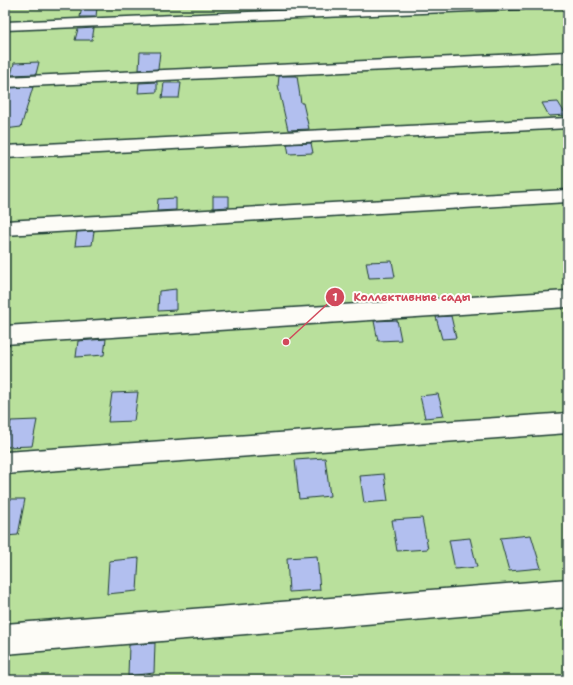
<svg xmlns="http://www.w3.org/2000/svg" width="573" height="685" viewBox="0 0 573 685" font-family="'Shantell Sans',sans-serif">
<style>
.green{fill:#b9e09c;stroke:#6c8e68}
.building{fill:#b2bfef;stroke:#1f3d34}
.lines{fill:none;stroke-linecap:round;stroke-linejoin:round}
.minor-casing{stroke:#1f3d34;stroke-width:3}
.minor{fill:#fdfcf7;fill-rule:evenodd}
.leader{fill:none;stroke:#d1495b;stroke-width:1.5}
.callout-dot{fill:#d1495b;stroke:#fdfcf7;stroke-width:1.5}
.mark-label{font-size:12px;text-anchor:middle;font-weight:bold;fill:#fff}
.callout-label{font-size:11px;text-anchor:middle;font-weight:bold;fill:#d1495b;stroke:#fdfcf7;stroke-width:4;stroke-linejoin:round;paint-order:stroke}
</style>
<rect width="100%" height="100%" fill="#e6eaf5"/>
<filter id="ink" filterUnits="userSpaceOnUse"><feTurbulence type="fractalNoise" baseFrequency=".025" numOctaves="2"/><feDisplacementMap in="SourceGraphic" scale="8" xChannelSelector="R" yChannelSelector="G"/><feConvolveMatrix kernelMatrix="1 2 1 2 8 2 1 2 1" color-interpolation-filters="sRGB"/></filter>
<g filter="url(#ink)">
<rect class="green" x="5" y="5" width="563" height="675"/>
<g class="building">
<polygon points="82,7 97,7 96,17 80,17"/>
<polygon points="94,28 92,40 75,40 78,29"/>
<polygon points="140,52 160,52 158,69 139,70"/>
<polygon points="39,62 36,74 11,75 14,63"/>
<polygon points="279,76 297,76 301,103 303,103 309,129 288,130 278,86"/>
<polygon points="157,82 157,92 138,93 139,83"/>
<polygon points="164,83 181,83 179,98 162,98"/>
<polygon points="33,87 21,127 5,129 5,95 7,88"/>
<polygon points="558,102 566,115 549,116 542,103"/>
<polygon points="311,143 313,153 289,154 287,144"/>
<polygon points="213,196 229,196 229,207 213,208"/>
<polygon points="176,198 176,210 157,211 158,199"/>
<polygon points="94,231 92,245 75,246 77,232"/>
<polygon points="392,261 395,277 369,278 366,262"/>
<polygon points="176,289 176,310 158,311 159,291"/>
<polygon points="451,316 456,338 442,339 436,317"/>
<polygon points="397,320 401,340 378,341 374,321"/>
<polygon points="106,339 104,355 76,357 78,341"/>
<polygon points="138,392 134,421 108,422 112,393"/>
<polygon points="438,394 444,416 425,418 420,396"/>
<polygon points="37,420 32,446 5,447 11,421"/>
<polygon points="325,458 330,496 299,499 295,460"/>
<polygon points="384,474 388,501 364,503 360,476"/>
<polygon points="5,499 25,499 18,535 5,536"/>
<polygon points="422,518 428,549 397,551 392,520"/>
<polygon points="531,535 541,568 509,571 500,538"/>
<polygon points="470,538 477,567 455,569 449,540"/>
<polygon points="317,556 320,590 289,592 287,558"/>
<polygon points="139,558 137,591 107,594 109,561"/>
<polygon points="155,643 154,673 128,676 129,645"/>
</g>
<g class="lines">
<defs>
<g id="minor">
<polygon points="420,5 530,5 528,8 523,9 5,30 5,22"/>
<polygon points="568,52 568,62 5,87 5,77"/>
<polygon points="568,118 568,128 5,158 5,146"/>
<polygon points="568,190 568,202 5,235 5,221"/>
<polygon points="568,291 568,307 5,344 5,326"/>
<polygon points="568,413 568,433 5,474 5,452"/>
<polygon points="568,579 568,607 5,654 5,624"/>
</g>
</defs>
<use href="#minor" class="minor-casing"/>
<use href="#minor" class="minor"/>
</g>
</g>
<path class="leader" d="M286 342L335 297"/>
<g class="callout-dot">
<circle cx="286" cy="342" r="4"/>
<circle cx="335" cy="297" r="10"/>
</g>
<g class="mark-label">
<text x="335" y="301">1</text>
</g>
<g class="callout-label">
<text x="412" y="301">Коллективные сады</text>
</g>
<rect width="573" height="685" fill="none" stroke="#fdfcf7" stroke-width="20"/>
<rect x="10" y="10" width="553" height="665" fill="none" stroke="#1f3d34" stroke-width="1.5" filter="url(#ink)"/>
</svg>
